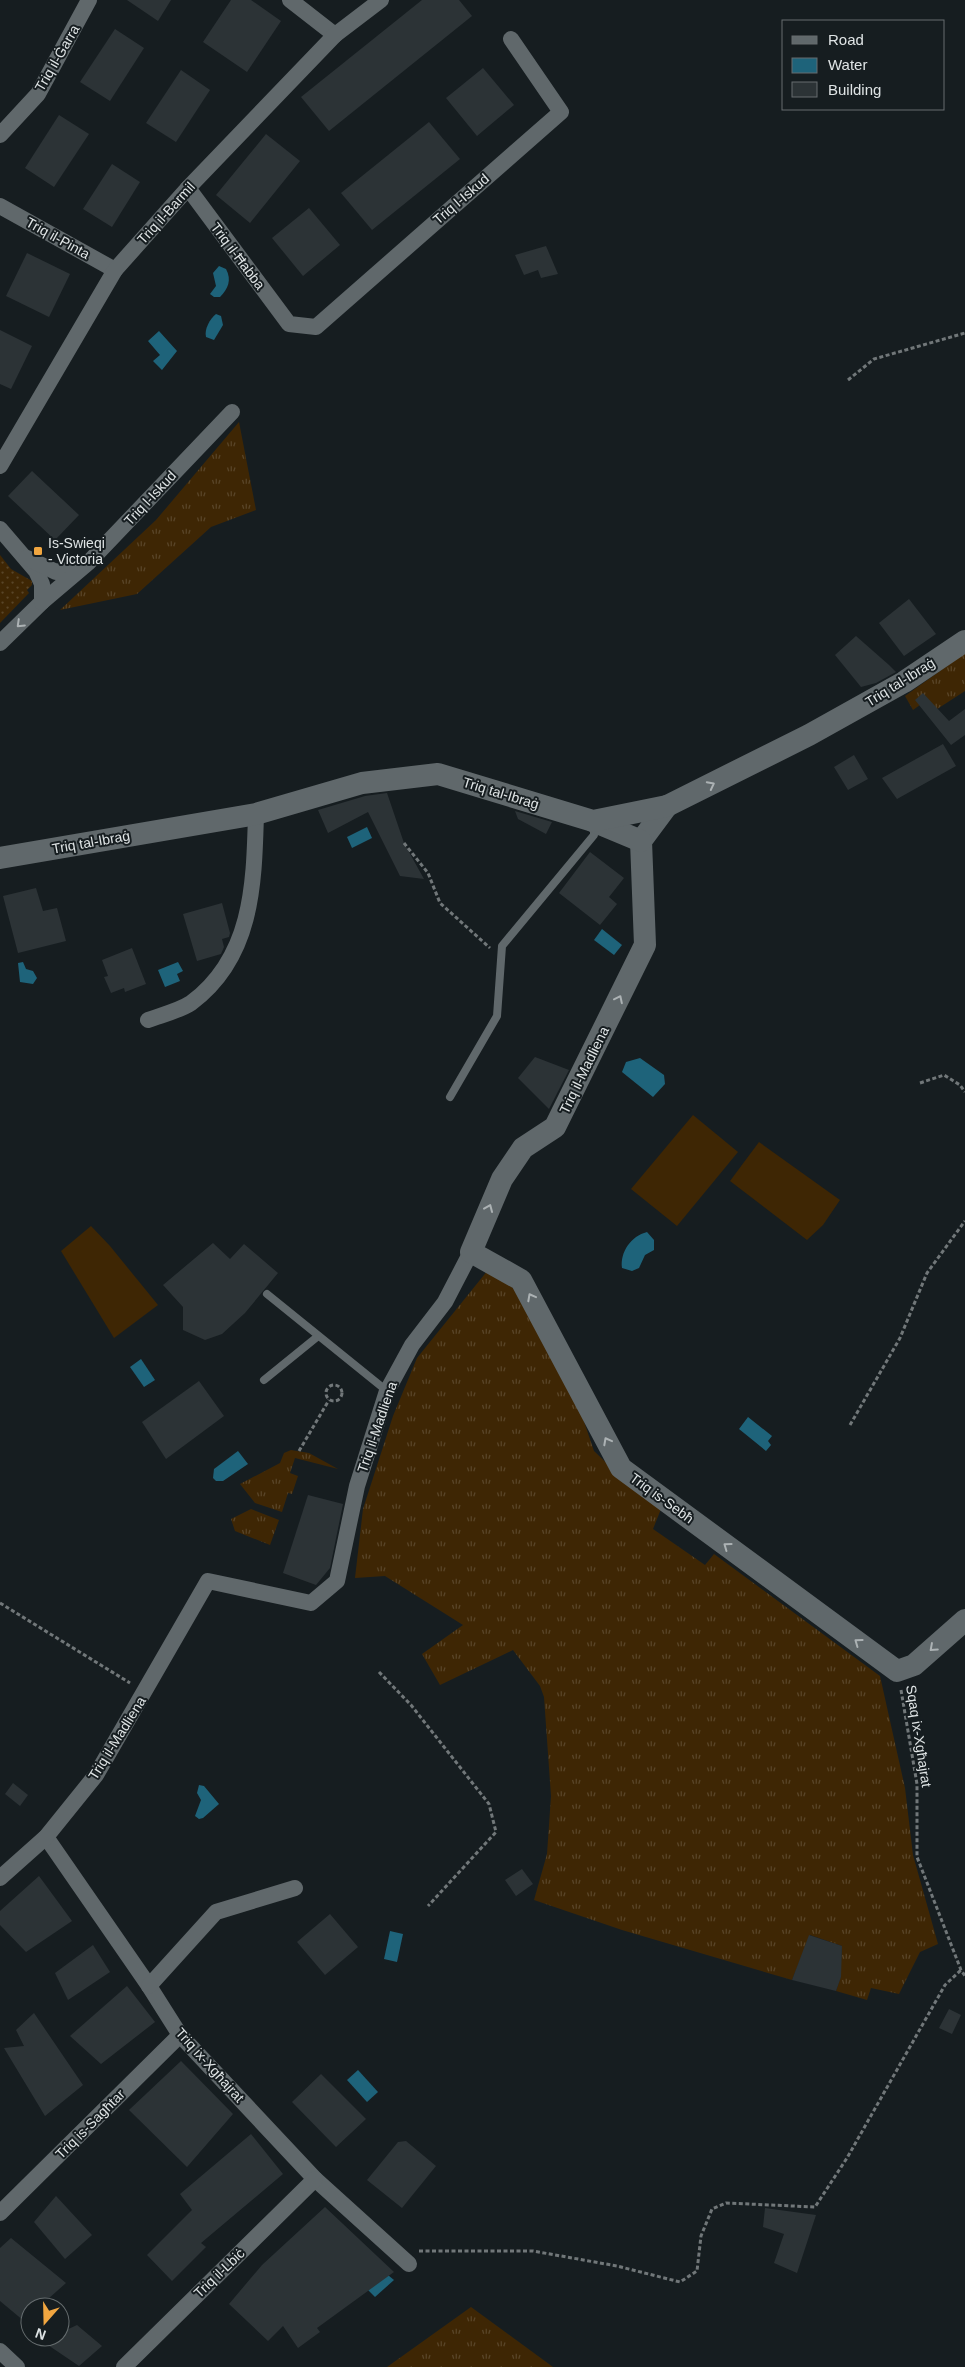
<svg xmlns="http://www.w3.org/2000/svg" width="965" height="2367" viewBox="0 0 965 2367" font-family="Arial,sans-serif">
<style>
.grass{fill:url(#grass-tufts)}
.park{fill:url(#park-dots)}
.garden{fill:#3e2604}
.water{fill:#1e637a}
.building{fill:#2c3336}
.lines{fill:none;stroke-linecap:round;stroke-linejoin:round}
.path{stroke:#717779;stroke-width:3;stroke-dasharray:4 2.5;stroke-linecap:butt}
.lane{stroke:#60686b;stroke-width:8}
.street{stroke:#60686b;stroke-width:16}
.secondary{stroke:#60686b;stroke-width:22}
.oneway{stroke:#acb2b4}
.poi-dot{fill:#f1a640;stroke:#161d20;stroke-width:2}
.labels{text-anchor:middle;stroke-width:4;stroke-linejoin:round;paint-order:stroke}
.street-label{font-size:14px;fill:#dfe4e5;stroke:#161d20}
.poi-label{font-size:14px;fill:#dfe4e5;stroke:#161d20;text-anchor:start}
</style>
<defs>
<pattern id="grass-tufts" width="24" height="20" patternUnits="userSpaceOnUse" patternTransform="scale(1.25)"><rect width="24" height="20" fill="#3e2604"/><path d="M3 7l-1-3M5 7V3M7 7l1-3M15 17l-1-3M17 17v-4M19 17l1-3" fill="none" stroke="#594528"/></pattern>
<pattern id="park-dots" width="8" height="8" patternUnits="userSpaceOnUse" patternTransform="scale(1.25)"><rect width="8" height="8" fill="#3e2604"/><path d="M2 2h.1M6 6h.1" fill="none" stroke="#594528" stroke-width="1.8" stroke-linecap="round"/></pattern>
</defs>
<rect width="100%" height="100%" fill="#161d20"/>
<g class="grass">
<polygon points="239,422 256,510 211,527 137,594 60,610 156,520"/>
<polygon points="965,653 965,691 931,713 924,702 913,710 905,696"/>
<polygon points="488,1270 507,1278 573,1389 594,1451 620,1476 661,1509 653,1529 705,1565 714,1554 880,1676 905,1788 913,1855 938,1944 920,1952 899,1994 871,1988 867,2000 836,1991 840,1979 842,1946 810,1935 792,1980 622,1930 534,1900 547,1854 551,1796 544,1697 540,1686 513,1650 440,1685 422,1654 463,1625 385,1576 355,1578 363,1509 393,1416 417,1358"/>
<polygon points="291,1450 309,1453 338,1469 295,1458 290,1473 298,1476 292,1494 288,1493 282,1512 255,1503 240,1484 280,1463 284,1453"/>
<polygon points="251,1509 279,1520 270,1545 235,1531 231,1519"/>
<polygon points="471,2307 553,2367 387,2367"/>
</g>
<polygon class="park" points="0,555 11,569 32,581 32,585 27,590 29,593 0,623"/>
<g class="garden">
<polygon points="693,1115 738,1152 677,1226 631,1189"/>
<polygon points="759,1142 840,1200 823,1225 807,1240 730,1181"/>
<polygon points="91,1226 110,1246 158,1305 114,1338 61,1251"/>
</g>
<g class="water">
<path d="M219 266 226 269C232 280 228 289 220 297H214L210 294 216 286 213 273Z"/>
<path d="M216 314 221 316 223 325 214 340 206 337C204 329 210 319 216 314Z"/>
<polygon points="159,331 177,351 162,370 153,361 160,355 148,341"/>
<polygon points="367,827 372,838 352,848 347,837"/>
<polygon points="602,929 622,945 614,955 594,940"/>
<polygon points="23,962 26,969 33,971 37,978 33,984 20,982 18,963"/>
<polygon points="178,962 183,971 177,974 180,981 165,987 158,970"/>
<polygon points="640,1058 664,1075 665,1084 653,1097 622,1072 626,1062"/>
<path d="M647 1232 654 1240V1250L645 1255 639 1268 632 1271 622 1268C620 1252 631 1236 647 1232Z"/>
<polygon points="141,1359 155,1380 144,1387 130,1367"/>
<polygon points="748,1417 772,1436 768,1441 771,1445 766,1451 739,1429"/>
<polygon points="238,1451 248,1464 223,1481 216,1481 213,1478 214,1469"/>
<polygon points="199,1785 204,1786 219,1804 203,1818 199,1819 195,1816 201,1800 197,1793"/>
<polygon points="390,1931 403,1934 397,1962 384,1959"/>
<polygon points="358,2070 378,2092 367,2102 347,2080"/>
<polygon points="383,2271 394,2280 375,2297 365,2287"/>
</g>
<g class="building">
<polygon points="127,0 171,0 158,21"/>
<polygon points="231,0 251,0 281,21 247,72 203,42"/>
<polygon points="422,0 459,0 472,16 329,131 301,97"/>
<polygon points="115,29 144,48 110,101 80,82"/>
<polygon points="483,68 514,105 477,136 446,98"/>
<polygon points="181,70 210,90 176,142 146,123"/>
<polygon points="59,115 89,134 54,187 25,168"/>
<polygon points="429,122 460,159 372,230 341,193"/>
<polygon points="266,134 300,161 250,223 216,195"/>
<polygon points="112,164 140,182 112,227 83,209"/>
<polygon points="309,208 340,245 303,276 272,238"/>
<polygon points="546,246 558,274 541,278 538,270 524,275 515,255"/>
<polygon points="27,253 70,274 49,317 6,296"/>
<polygon points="0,330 32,346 11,389 0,384"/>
<polygon points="32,471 79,515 55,540 8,496"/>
<polygon points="909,599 936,634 904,656 879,623"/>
<polygon points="856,636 889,665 896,672 876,683 861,687 835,655"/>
<polygon points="923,693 949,721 965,709 965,735 951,745 915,700"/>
<polygon points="943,744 956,766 897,799 882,778"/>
<polygon points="854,755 868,779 848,790 834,767"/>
<polygon points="387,793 404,843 424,879 400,876 368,812 328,833 318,810 365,796"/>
<polygon points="515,811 552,822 546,834 518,819"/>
<polygon points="590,852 624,878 609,897 617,904 600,925 559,893"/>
<polygon points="36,888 43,911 57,908 66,941 18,953 3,896"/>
<polygon points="222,903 230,933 229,937 222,939 224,947 221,954 197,961 183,914"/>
<polygon points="132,948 146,984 125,992 124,988 111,993 104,977 108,976 102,960"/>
<polygon points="535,1057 569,1070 549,1109 518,1078"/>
<polygon points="213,1243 230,1259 244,1244 278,1273 245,1313 222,1334 205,1340 183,1330 183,1307 163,1285"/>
<polygon points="199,1381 224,1416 166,1459 142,1422"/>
<polygon points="308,1495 343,1504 330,1568 316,1585 283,1573"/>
<polygon points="13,1783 28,1795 20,1806 5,1794"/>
<polygon points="522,1869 533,1884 516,1896 505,1880"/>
<polygon points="39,1876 72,1921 26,1952 0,1925 0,1911"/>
<polygon points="330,1914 358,1947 325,1975 297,1942"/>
<polygon points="809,1935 842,1946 841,1977 836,1991 792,1980"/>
<polygon points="93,1945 110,1972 68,2000 55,1973"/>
<polygon points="127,1986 155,2022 101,2064 70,2036"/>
<polygon points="949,2009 961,2015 952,2034 939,2028"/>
<polygon points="34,2013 83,2085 45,2116 4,2048 24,2046 16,2030"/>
<polygon points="181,2061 233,2114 187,2167 129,2110"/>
<polygon points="321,2074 366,2119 336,2147 292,2102"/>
<polygon points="251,2134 283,2174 201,2243 206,2247 172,2281 147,2255 192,2210 180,2194"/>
<polygon points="406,2141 436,2166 402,2208 367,2180 398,2142"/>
<polygon points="56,2196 92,2235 65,2259 34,2222"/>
<polygon points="325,2207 394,2272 317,2328 320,2332 298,2348 283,2326 268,2341 229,2304 262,2265"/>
<polygon points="765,2208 816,2215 797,2273 774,2263 784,2234 763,2227"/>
<polygon points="11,2238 66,2283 39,2307 30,2307 30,2326 0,2301 0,2248"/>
<polygon points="77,2325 102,2346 79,2366 42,2341 51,2337 60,2337 60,2333"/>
</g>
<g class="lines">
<g class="path">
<polyline points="848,380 874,359 965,333"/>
<polyline points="404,843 428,873 440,903 490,948"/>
<polyline points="920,1083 944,1075 960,1085 965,1092"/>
<circle cx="334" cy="1393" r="8"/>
<polyline points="850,1425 900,1338 927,1273 965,1221"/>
<polyline points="299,1451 329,1400"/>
<polyline points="0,1603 130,1683"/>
<polyline points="379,1672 411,1705 489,1804 496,1832 428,1906"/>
<polyline points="901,1690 917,1784 917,1857 961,1970 965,1976"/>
<polyline points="419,2251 533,2251 617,2266 680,2282 697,2271 701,2236 712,2209 726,2203 815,2207 847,2158 945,1985 961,1970"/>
</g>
<g class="lane">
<polyline points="450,1097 497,1016 502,946 594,835 594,825"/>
<polyline points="267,1294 387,1391"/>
<polyline points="264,1380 317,1337"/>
</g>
<g class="street">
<polyline points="290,0 335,35"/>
<polyline points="0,135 38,94 89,0"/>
<polyline points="188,188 289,324 316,327 561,112 511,39"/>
<polyline points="0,206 115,270"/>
<polyline points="0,466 115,270 188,188 335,35 381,0"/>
<polyline points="0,529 36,571 42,584 42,602 0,643"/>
<polyline points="27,558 56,572 84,565"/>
<polyline points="42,602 88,563 232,412"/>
<path d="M148 1020C161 1015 179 1011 191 1003 253 957 254 884 256 814"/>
<polyline points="46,1837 149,1986 180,2035 315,2179 409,2264"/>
<polyline points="0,1878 46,1837 96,1775 208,1581 311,1603 337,1581 357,1486 387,1391 412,1345 445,1302 471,1252"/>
<polyline points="149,1986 216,1912 295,1888"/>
<polyline points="0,2213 180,2035"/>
<polyline points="0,2351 17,2367"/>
<polyline points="124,2367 315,2179"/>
</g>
<g class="secondary">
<polyline points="667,806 641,841 645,945 555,1127 523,1148 502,1179 471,1252 521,1280 621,1468 897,1671 914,1665 965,1620"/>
<polyline points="593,821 641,841"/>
<polyline points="0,858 256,814 362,783 438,774 593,821 667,806 809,735 904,682 965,641"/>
</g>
</g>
<defs><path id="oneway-chevron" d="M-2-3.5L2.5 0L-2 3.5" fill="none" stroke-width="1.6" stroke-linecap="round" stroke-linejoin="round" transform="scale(1.25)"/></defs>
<g class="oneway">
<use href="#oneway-chevron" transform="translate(20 624) rotate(136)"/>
<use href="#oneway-chevron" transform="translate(711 785) rotate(-27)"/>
<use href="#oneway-chevron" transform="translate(619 999) rotate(-64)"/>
<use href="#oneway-chevron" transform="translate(489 1208) rotate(-67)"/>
<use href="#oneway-chevron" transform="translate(531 1297) rotate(-118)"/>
<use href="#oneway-chevron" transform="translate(607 1441) rotate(-118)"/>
<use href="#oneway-chevron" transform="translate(727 1546) rotate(-144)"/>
<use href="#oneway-chevron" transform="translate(858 1642) rotate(-144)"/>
<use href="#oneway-chevron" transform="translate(933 1648) rotate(138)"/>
</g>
<rect class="poi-dot" x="33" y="546" width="10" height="10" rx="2.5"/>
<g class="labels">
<g class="street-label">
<text transform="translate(57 58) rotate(-60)" y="5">Triq il-Ġarra</text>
<text transform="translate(461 199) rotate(-41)" y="5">Triq l-Iskud</text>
<text transform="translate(166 213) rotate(-48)" y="5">Triq il-Barmil</text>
<text transform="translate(58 238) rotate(29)" y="5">Triq il-Pinta</text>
<text transform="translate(238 256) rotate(53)" y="5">Triq il-Ħabba</text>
<text transform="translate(150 498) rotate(-47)" y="5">Triq l-Iskud</text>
<text transform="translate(900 682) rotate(-32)" y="5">Triq tal-Ibraġ</text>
<text transform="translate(501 793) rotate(17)" y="5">Triq tal-Ibraġ</text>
<text transform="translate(91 842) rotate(-10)" y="5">Triq tal-Ibraġ</text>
<text transform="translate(584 1070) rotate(-64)" y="5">Triq il-Madliena</text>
<text transform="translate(377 1427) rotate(-71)" y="5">Triq il-Madliena</text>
<text transform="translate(662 1498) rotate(36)" y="5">Triq is-Sebħ</text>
<text transform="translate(919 1736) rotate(81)" y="5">Sqaq ix-Xgħajrat</text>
<text transform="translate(117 1738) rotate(-58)" y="5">Triq il-Madliena</text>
<text transform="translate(210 2065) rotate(48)" y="5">Triq ix-Xgħajrat</text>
<text transform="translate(90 2124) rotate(-45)" y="5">Triq is-Sagħtar</text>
<text transform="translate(219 2273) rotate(-44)" y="5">Triq il-Lbiċ</text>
</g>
<g class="poi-label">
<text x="48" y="548">Is-Swieqi<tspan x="48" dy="16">- Victoria</tspan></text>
</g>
</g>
<rect x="782" y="20" width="162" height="90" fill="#161d20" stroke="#666d6f"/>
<rect x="792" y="36" width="25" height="8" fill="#60686b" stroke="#666d6f"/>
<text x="828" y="45" font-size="15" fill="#dfe4e5">Road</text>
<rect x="792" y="58" width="25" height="15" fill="#1e637a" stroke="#666d6f"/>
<text x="828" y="70" font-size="15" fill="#dfe4e5">Water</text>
<rect x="792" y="82" width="25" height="15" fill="#2c3336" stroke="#666d6f"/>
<text x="828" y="95" font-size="15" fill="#dfe4e5">Building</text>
<g transform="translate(45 2322) rotate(200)"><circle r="24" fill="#161d20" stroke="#666d6f"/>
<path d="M0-4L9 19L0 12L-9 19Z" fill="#f1a640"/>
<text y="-8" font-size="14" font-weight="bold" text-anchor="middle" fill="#dfe4e5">N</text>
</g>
</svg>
